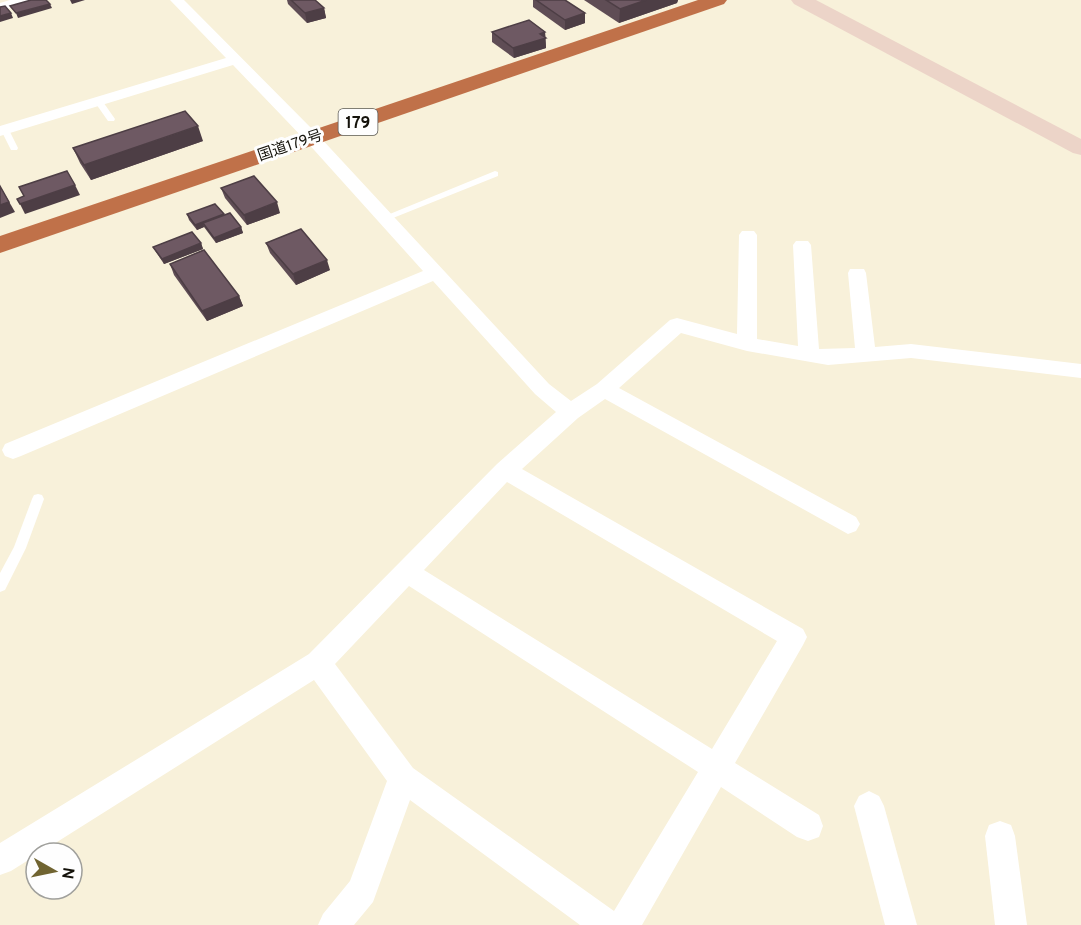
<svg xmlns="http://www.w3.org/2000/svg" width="1081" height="925" viewBox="0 0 1081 925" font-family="Overpass,'Noto Sans JP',sans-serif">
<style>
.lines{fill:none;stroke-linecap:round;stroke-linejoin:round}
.lane{fill:#fff;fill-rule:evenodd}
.street{fill:#fff;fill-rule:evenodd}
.secondary{fill:#ecd4c8;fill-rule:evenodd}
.highway{fill:#c07149;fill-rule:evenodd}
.wall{fill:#5f4d55}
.shaded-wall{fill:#4d3e45}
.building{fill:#6e5963;stroke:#4d3e45;stroke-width:1.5}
.labels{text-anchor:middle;stroke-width:6;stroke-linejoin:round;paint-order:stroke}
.far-street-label{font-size:15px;fill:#14120a;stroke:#fefefe}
.shield{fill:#fefefe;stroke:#5a5953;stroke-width:1.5}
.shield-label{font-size:16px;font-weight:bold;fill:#14120a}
</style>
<rect width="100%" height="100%" fill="#f8f1da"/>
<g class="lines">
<g class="lane">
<polygon points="95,99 101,99 115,119 114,121 108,121 94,101"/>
<polygon points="2,128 8,128 18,148 17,150 11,150 1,130"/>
<polygon points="495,171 498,172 498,176 388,220 382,220 380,218"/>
<polygon points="38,494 42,495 44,499 26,548 5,590 0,592 0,573 14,547 32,499 34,495"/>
</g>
<g class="street">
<polygon points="10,0 31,0 29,3 0,11 0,3"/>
<path d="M170 0H184L318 135 549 384 571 401 597 384 670 320 677 318 737 334 739 235 742 231H754L757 235V339L798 346 793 245 796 241H808L811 245 819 349 855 348 848 273 850 269H864L866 273 875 347 911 344 1081 364V378L911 358 828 365 747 351 681 333 619 388 856 517 860 524 856 531 848 534 605 399 578 418 522 469 803 629 807 637 803 645 735 763 819 815 823 826 819 837 808 841 797 837 721 787 642 925H580L410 800 373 902 354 925H318L323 914 350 881 387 781 314 680 11 871 0 875V843L309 654 497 464 556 412 535 394 433 281 21 456 13 459 5 456 2 450 5 444 423 271 306 141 233 65 0 136V126L226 58ZM507 482 777 641 712 749 424 570ZM409 586 698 772 614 911 413 768 335 664Z"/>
<polygon points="869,791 879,796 884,806 917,925 885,925 854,806 859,796"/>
<polygon points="1000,821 1011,825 1015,836 1027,925 995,925 985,836 989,825"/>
</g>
<polygon class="secondary" points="791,0 816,0 1081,139 1081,155 1073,153 794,4"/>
<polygon class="highway" points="698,0 727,0 724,4 0,253 0,236"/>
</g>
<g class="wall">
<polygon points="287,0 315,0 324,8 326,18 307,23 288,4"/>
<polygon points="533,0 565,0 585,23 565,30 533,7"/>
<polygon points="584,0 678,0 677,3 619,23"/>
<polygon points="492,32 545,32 546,48 514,58 492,42"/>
<polygon points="203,141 91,180 80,163 73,148"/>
<polygon points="221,188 280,213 247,225 225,198"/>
<polygon points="187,214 224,214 224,215 241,227 243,233 216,243 204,227 197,230 189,220"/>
<polygon points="201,243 203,249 164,264 156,252 153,247"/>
<polygon points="266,243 330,270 296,285 270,253"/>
<polygon points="170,264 239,296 243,306 207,321 174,275"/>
</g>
<g class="shaded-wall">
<polygon points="70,0 85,0 72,4"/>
<polygon points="646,0 678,0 677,3 619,23 620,9"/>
<polygon points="50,4 52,8 18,18 16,13"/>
<polygon points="324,8 326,18 307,23 305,13"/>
<polygon points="11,13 13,18 0,22 0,16"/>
<polygon points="585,13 585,23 565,30 565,20"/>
<polygon points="545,32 546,48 514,58 513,48 540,34"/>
<polygon points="198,126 203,141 91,180 84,165"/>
<polygon points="75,185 80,195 25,214 20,204"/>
<polygon points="0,186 15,212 0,218"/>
<polygon points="277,202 280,213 247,225 244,215"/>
<polygon points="224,214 225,219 203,223 204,227 197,230 195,225"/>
<polygon points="241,227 243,233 216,243 214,238"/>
<polygon points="201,243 203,249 164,264 162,259"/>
<polygon points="327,260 330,270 296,285 293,274"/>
<polygon points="239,296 243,306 207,321 202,311"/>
</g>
<g class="building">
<polygon points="31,0 46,0 50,4 16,13 10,6"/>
<polygon points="291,0 315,0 324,8 305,13"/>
<polygon points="536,0 565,0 585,13 565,20"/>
<polygon points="606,0 646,0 620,9"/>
<polygon points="5,6 11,13 0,16 0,7"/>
<polygon points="529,20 545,32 540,34 546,38 513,48 492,32"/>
<polygon points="185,111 198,126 84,165 73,148"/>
<polygon points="67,171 75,185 20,204 17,199 24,196 19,187"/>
<polygon points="254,176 277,202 244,215 221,188"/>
<polygon points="0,186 9,202 0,205"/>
<polygon points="215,204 224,214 195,225 187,214"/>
<polygon points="230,213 241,227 214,238 203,223"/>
<polygon points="301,229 327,260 293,274 266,243"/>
<polygon points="192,232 201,243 162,259 153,247"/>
<polygon points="204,250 239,296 202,311 170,264"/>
</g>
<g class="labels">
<g class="far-street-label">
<text transform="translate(290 145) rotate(-19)" y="5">国道179号</text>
</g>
<rect class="shield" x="338.5" y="109" width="39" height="26" rx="4.5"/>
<g class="shield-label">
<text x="358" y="128">179</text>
</g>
</g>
<g transform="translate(54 871) rotate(99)"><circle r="28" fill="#fefefe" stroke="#a0a09c" stroke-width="1.5"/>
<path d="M0-4.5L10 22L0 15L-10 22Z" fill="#706431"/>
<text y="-9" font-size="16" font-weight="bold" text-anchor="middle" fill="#14120a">N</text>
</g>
</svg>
